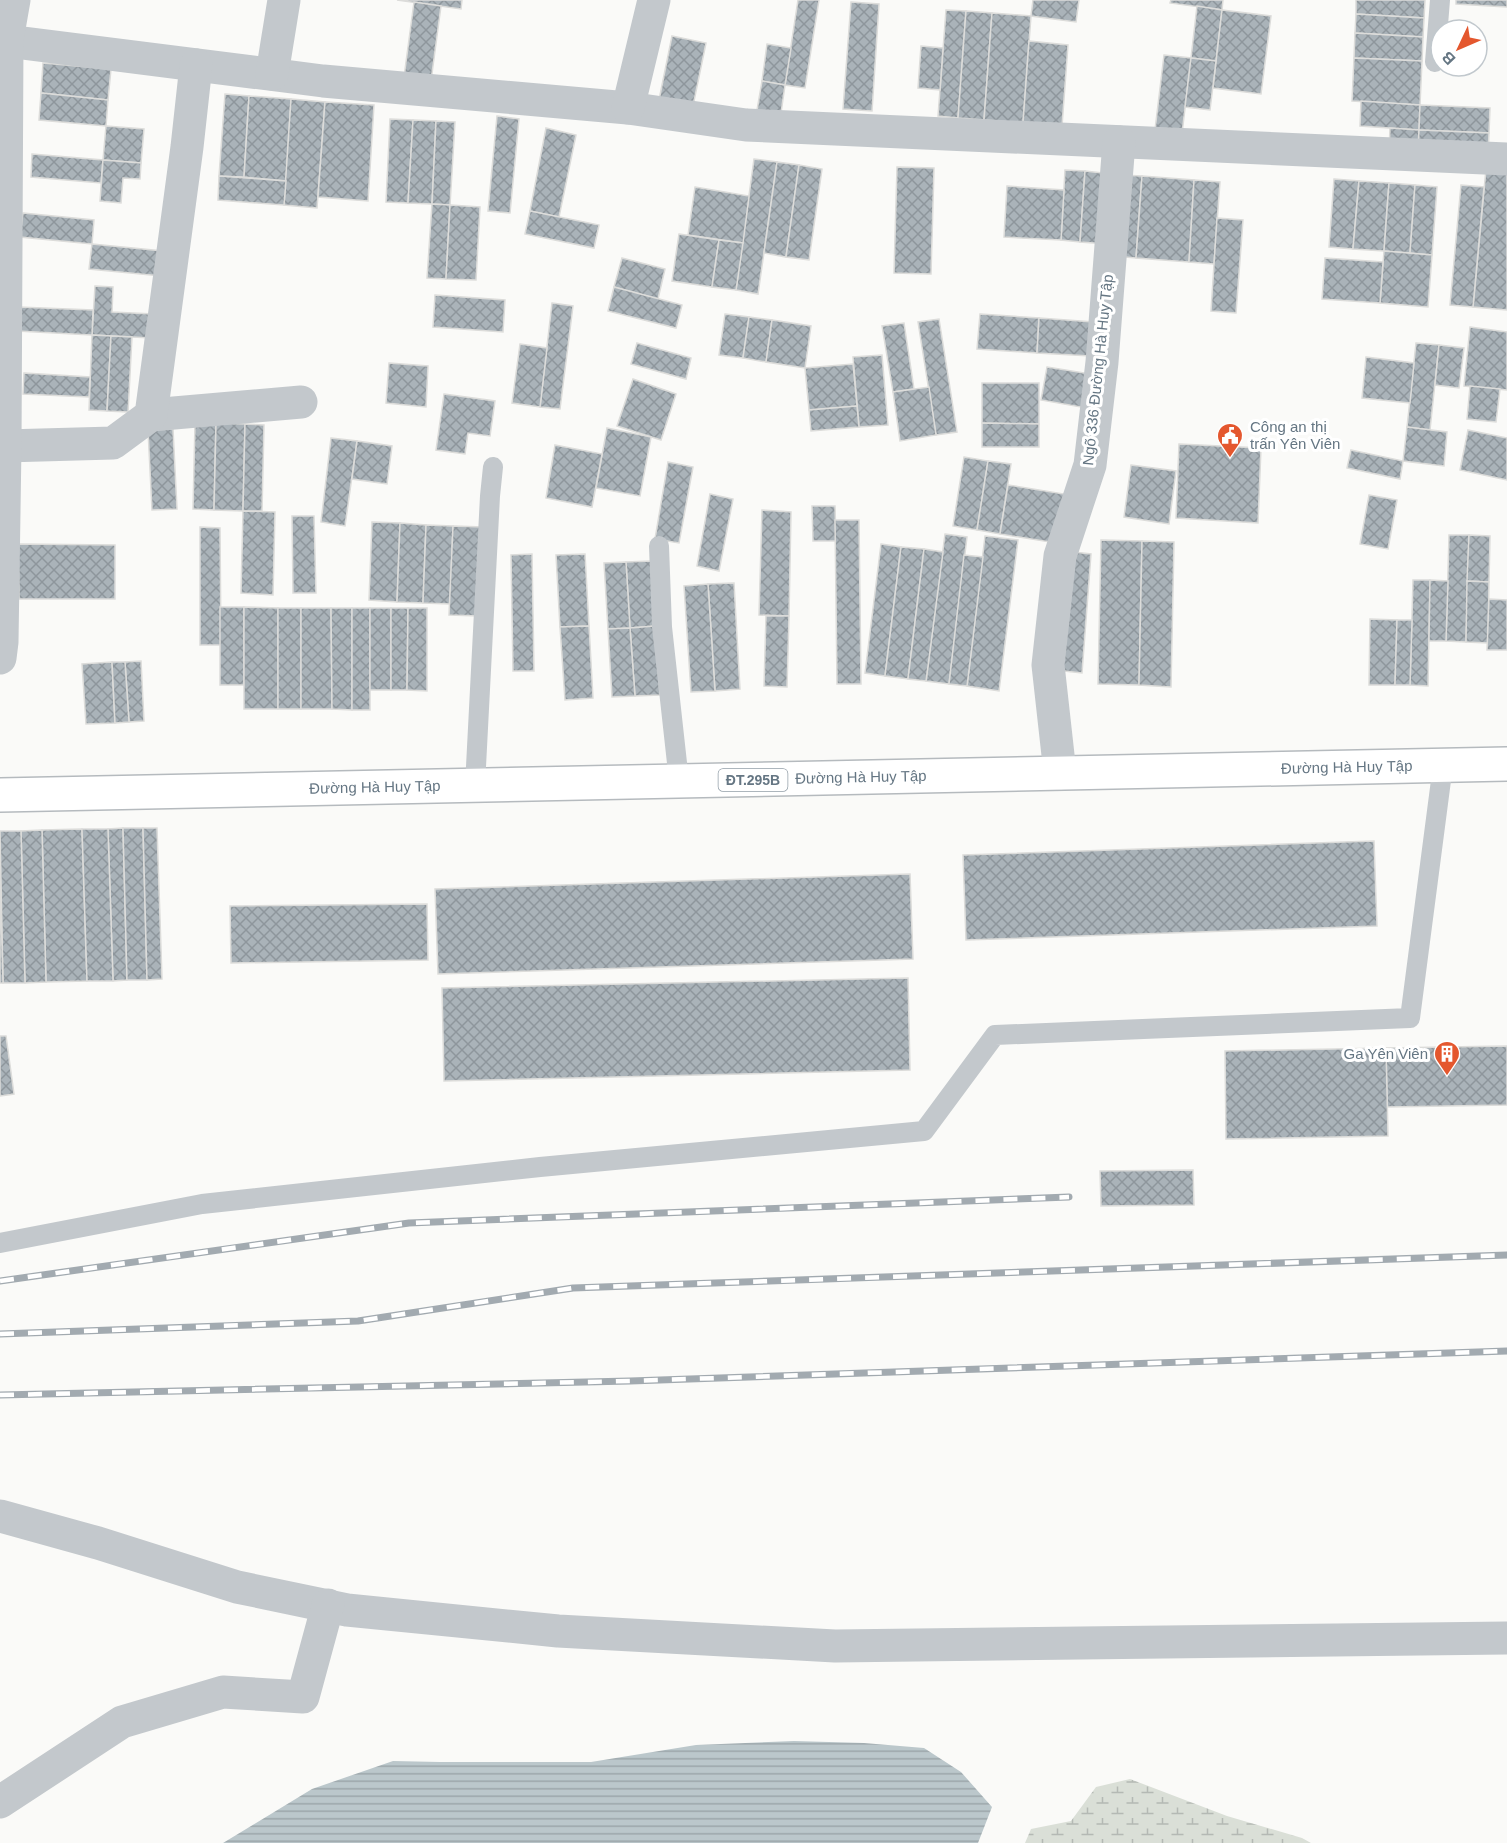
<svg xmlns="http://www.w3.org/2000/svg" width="1507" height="1843" viewBox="0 0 1507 1843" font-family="Helvetica,sans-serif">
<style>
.wetland{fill:url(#wetland-marsh)}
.water{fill:url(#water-rules)}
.building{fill:url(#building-cross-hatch);stroke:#dcdcda;stroke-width:1.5}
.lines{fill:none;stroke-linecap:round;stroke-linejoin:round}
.primary-casing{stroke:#b5babe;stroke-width:36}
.lane{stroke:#c3c8cc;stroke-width:20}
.street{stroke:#c3c8cc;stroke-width:33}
.primary{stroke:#fff;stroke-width:33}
.rail-casing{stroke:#a2aab0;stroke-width:7}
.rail{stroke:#fff;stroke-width:4.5;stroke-dasharray:14;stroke-linecap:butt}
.labels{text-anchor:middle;stroke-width:6;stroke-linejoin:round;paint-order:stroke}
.shield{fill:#fff;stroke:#939fa8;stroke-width:1.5}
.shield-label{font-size:14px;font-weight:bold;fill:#657683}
.street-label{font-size:15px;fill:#657683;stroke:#fff}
.poi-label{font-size:15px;fill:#657683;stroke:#fff;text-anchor:start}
</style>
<defs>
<pattern id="wetland-marsh" width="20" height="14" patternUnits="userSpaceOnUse" patternTransform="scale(1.5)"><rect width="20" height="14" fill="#dadfd7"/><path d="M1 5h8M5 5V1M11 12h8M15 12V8" fill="none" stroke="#b4b9b4"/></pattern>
<pattern id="water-rules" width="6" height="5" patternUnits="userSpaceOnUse" patternTransform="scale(1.5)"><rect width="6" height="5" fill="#bbc7cb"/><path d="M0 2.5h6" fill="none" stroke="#9ca6aa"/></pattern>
<pattern id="building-cross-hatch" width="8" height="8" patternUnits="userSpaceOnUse" patternTransform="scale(1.5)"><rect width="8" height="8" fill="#aab3b9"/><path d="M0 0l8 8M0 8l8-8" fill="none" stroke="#8e969c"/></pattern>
</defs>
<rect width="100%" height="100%" fill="#fafaf8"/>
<polygon class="wetland" points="1130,1779 1227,1816 1302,1838 1311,1843 1025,1843 1031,1829 1071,1821 1096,1787"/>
<polygon class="water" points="794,1741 864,1743 924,1748 961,1772 992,1807 978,1843 223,1843 312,1789 393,1761 440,1762 591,1762 696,1745"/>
<g class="building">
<polygon points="397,0 462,0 461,9"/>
<polygon points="798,0 819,0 805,88 785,85"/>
<polygon points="1033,0 1079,0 1076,22 1031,16"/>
<polygon points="1171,0 1223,0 1222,10 1170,3"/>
<polygon points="1356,0 1425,0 1424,18 1356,14"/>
<polygon points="1456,0 1507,0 1507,7 1456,4"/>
<polygon points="414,2 441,6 431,81 404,77"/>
<polygon points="851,2 879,4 872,111 843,109"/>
<polygon points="1197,6 1222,10 1216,61 1191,58"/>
<polygon points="946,10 966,11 958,118 938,116"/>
<polygon points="1222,10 1271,16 1261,94 1213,88"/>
<polygon points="966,11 992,13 984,120 958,118"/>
<polygon points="992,13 1031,16 1023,123 984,120"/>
<polygon points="1356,14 1424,18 1423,37 1355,33"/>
<polygon points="1355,33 1423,37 1422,61 1354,58"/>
<polygon points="672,36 706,43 693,106 659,100"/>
<polygon points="1029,41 1068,45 1062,126 1023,123"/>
<polygon points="767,44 791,48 785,85 762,81"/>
<polygon points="921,46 943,48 940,90 918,88"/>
<polygon points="1164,55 1191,58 1181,142 1154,138"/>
<polygon points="1191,58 1216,61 1210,110 1185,107"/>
<polygon points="1354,58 1422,61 1420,105 1352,101"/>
<polygon points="43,63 111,69 108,100 41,93"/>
<polygon points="762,81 785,85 780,120 756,116"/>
<polygon points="41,93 108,100 106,126 39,120"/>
<polygon points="225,94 249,96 244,177 219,176"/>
<polygon points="249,96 291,99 286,181 244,177"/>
<polygon points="291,99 325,102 317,208 284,205"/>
<polygon points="1361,101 1420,105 1419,130 1360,126"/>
<polygon points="325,102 374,105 368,201 318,197"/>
<polygon points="1420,105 1490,108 1489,133 1419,130"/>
<polygon points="497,116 519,119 510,213 488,211"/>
<polygon points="390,119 413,120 408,203 386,202"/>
<polygon points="413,120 436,121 432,204 408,203"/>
<polygon points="436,121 455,122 450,205 432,204"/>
<polygon points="106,126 144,129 141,163 103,160"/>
<polygon points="546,128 576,135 559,217 530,211"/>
<polygon points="1390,128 1419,130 1418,152 1389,151"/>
<polygon points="1419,130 1489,133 1488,156 1418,152"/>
<polygon points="32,154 103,160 101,183 31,177"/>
<polygon points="754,159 777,162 758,294 736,290"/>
<polygon points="103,160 141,163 140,179 123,178 121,203 100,201"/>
<polygon points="777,162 799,165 786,257 764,253"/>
<polygon points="799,165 822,169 809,260 786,257"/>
<polygon points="897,167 934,168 931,274 894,273"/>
<polygon points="1486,169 1507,171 1507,310 1473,307"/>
<polygon points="1065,170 1085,171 1080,242 1061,240"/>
<polygon points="1085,171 1111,174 1107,244 1080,242"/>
<polygon points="1119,175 1142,176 1136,258 1114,256"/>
<polygon points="219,176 286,181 284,205 218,200"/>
<polygon points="1142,176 1194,180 1189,262 1136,258"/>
<polygon points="1334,179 1359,181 1353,249 1329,247"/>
<polygon points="1194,180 1220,182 1214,264 1189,262"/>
<polygon points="1359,181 1389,183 1384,251 1353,249"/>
<polygon points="1389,183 1415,185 1410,253 1384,251"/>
<polygon points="1415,185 1437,187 1432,255 1410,253"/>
<polygon points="1461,185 1484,187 1473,307 1450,305"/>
<polygon points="1007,186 1064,190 1061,240 1004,237"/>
<polygon points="695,187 749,196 743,243 688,235"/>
<polygon points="432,204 450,205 446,279 427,278"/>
<polygon points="450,205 480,207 476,280 446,279"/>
<polygon points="530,211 599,225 594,248 525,234"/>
<polygon points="23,213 94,220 92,244 20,237"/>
<polygon points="1217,218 1243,220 1236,313 1211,311"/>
<polygon points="679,234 719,240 712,287 672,281"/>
<polygon points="719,240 743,243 736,290 712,287"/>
<polygon points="92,244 163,251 161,276 89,269"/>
<polygon points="1384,251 1432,255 1428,307 1380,303"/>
<polygon points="622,258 665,269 658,299 614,287"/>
<polygon points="1325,258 1383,262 1380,303 1322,299"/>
<polygon points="95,286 113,287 112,312 153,314 152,338 92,335"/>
<polygon points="614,287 682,305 676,328 608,311"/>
<polygon points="435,295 505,300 503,332 433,327"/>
<polygon points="552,303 573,306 560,409 540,407"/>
<polygon points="18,307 93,310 92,335 17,331"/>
<polygon points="725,314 749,317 743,358 719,355"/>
<polygon points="980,314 1039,318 1037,353 977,349"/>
<polygon points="749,317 772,320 766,362 743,358"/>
<polygon points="1039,318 1094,322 1091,356 1037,353"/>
<polygon points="939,319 957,432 936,435 918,322"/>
<polygon points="772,320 811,326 805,368 766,362"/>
<polygon points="904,323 914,389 893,392 882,326"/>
<polygon points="1470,327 1507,332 1507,390 1464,386"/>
<polygon points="92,335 111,336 107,411 89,410"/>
<polygon points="111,336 132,337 128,412 107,411"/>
<polygon points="637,343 691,358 686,379 631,364"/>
<polygon points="1416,343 1439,345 1430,430 1407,427"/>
<polygon points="520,344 547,348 540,407 512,403"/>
<polygon points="1439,345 1464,348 1459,388 1435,385"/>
<polygon points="882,355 888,425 859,427 853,357"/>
<polygon points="1366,357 1414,363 1410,403 1362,398"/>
<polygon points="389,363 428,366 426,407 386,403"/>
<polygon points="853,364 857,406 809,410 805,368"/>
<polygon points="1047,367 1097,375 1092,409 1041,400"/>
<polygon points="24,373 90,377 89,397 23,394"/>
<polygon points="633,379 676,394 661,440 617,426"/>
<polygon points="982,383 1039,383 1039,424 982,423"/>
<polygon points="1470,386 1500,389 1496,422 1467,419"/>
<polygon points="929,387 936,435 900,441 893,392"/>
<polygon points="444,394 495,401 490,436 468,433 465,454 436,450"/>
<polygon points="857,406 859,427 811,431 809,410"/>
<polygon points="195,423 216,423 214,510 193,509"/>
<polygon points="216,423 245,424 243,511 214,510"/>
<polygon points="982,423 1039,424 1039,447 982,447"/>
<polygon points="245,424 264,425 262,511 243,511"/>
<polygon points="1407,427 1447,432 1444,466 1403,461"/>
<polygon points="607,428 651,437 640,496 596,488"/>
<polygon points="173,429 177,509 152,510 148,430"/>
<polygon points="1468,430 1507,438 1507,480 1460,470"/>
<polygon points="331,438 357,441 345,526 321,522"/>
<polygon points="357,441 392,446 387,484 352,479"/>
<polygon points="1179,444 1261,448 1258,523 1176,518"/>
<polygon points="555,445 602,454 592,507 546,498"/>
<polygon points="1351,450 1403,461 1400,479 1347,468"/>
<polygon points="964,457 988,461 977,530 953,526"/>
<polygon points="988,461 1011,464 1000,534 977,530"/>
<polygon points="668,462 693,467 679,543 655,539"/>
<polygon points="1131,465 1176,471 1169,524 1124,517"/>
<polygon points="1008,485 1064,494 1056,543 1000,534"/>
<polygon points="710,494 733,499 719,571 697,566"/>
<polygon points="1369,495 1397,500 1388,549 1360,544"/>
<polygon points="812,506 835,506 836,541 813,541"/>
<polygon points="762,510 791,512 789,616 759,615"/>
<polygon points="243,511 275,512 273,595 241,593"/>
<polygon points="292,516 314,516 316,593 293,593"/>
<polygon points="835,520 859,520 861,684 837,684"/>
<polygon points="372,522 400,523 397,602 369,600"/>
<polygon points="400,523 426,525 423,603 397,602"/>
<polygon points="426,525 453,526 450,604 423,603"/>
<polygon points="453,526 483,527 480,616 449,615"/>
<polygon points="200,527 220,528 221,645 200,645"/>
<polygon points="945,534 967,537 949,684 926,681"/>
<polygon points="1449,535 1469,535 1466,642 1446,641"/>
<polygon points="1469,535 1490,536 1489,582 1467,581"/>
<polygon points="985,536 1018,540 999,691 967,686"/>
<polygon points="1101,540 1142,541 1139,685 1098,684"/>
<polygon points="1142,541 1174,542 1171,687 1139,685"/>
<polygon points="18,544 115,545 115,599 19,599"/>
<polygon points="881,544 901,547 885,676 865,673"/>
<polygon points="901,547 924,549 908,679 885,676"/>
<polygon points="924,549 943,552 926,681 908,679"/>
<polygon points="1065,551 1091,554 1082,673 1055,670"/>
<polygon points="532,554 534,671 513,671 511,555"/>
<polygon points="585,554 589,626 560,627 556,555"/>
<polygon points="964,555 983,557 967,686 949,684"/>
<polygon points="651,561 655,626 630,628 626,562"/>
<polygon points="626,562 630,628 608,629 604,563"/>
<polygon points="1413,580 1430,580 1428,686 1410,685"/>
<polygon points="1430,580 1448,581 1446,641 1429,641"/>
<polygon points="1467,581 1489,582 1488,643 1466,642"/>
<polygon points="734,583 740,689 715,691 708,584"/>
<polygon points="708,584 715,691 691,692 684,586"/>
<polygon points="1489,599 1507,600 1507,650 1487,650"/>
<rect x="220" y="607" width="24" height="78"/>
<polygon points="244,607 278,608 278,709 244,709"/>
<rect x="278" y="608" width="23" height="101"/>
<polygon points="301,608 331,608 332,709 301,709"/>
<polygon points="331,608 352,608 352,710 332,709"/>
<rect x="352" y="608" width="18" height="102"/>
<rect x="370" y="608" width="21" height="82"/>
<polygon points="391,608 408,608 407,690 391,690"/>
<polygon points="408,608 427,608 427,691 407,690"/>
<polygon points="766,616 789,616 787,687 764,686"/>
<polygon points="1370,619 1397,620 1395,685 1369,685"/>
<polygon points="1397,620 1412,620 1410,685 1395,685"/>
<polygon points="589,626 593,698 565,700 560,627"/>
<polygon points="655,626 660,695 635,696 630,628"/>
<polygon points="630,628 635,696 612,697 608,629"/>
<polygon points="141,661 144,721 129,722 125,662"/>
<polygon points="112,662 115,723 86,724 82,664"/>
<polygon points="112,662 125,662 129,722 115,723"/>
<polygon points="123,828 127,980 113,981 108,829"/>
<polygon points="123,828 143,828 147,980 127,980"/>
<polygon points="143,828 157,828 162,979 147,980"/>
<polygon points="82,829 87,981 46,982 42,830"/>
<polygon points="82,829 108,829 113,981 87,981"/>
<polygon points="42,830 46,982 25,983 21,831"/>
<polygon points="0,831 21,831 25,983 3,983"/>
<polygon points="1374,841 1377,926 966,940 963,855"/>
<polygon points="0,872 3,983 0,983"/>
<polygon points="910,874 913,959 438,974 435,889"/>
<polygon points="427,904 428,960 231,963 230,906"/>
<polygon points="908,978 910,1070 444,1081 442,988"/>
<polygon points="0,1036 6,1036 14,1094 0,1096"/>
<polygon points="1507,1046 1507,1105 1387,1107 1386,1048"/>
<polygon points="1386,1048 1388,1136 1226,1139 1225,1051"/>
<polygon points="1193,1170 1194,1205 1101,1206 1100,1171"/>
</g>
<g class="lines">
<defs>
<g id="primary">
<path id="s1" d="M0 795 1507 764"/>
</g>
</defs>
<use href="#primary" class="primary-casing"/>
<g class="lane">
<polyline points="1435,62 1440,0"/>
<polyline points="659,546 662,627 679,781"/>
<polyline points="475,786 490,496 493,467"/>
<polyline points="0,1243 202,1204 540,1167 924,1131 995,1035 1410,1018 1443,765"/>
</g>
<g class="street">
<polyline points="0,40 323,81 628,108 746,125 1507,159"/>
<polyline points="272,74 284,0"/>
<polyline points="628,108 654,0"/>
<polyline points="151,415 301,402"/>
<polyline points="5,446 113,443 151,415 187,147 196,65"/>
<polyline points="0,658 2,642 5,446 7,40 14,0"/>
<polyline points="1060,773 1048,665 1060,556 1090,465 1102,362 1119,142"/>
<polyline points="0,1516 98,1543 237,1587 347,1610 558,1631 835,1646 1507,1638"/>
<polyline points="0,1802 122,1722 223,1692 303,1697 328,1605"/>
</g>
<use href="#primary" class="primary"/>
<defs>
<g id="rail">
<polyline points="0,1281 409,1223 1069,1197"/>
<polyline points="0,1334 358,1321 573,1288 1507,1255"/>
<polyline points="0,1395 630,1381 1507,1351"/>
</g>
</defs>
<use href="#rail" class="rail-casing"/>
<use href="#rail" class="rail"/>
</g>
<defs>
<symbol id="civic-pin" viewBox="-11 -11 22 30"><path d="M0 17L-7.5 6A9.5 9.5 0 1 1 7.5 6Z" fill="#e4572e" stroke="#fff"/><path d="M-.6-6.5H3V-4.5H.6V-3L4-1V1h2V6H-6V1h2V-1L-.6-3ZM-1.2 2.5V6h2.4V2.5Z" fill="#fff"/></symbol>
<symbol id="building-pin" viewBox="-11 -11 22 30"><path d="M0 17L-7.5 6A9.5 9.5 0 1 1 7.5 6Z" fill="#e4572e" stroke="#fff"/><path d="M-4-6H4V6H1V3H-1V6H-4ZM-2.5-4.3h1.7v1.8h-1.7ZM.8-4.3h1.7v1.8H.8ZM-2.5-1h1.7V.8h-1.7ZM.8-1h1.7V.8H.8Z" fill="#fff"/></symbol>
</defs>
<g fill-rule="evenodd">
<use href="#civic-pin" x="1215" y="421" width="30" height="40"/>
<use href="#building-pin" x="1432" y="1039" width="30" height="40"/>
</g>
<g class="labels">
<rect class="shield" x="718.5" y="769" width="69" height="22" rx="4.5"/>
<g class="shield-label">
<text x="753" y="785">ĐT.295B</text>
</g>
<g class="street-label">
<text transform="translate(1098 370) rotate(-84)" y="5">Ngõ 336 Đường Hà Huy Tập</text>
<text dy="5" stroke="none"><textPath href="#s1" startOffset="1347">Đường Hà Huy Tập</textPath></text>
<text dy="5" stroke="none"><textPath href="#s1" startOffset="861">Đường Hà Huy Tập</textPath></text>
<text dy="5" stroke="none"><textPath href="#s1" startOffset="375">Đường Hà Huy Tập</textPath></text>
</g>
<g class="poi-label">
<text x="1250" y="432">Công an thị<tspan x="1250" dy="17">trấn Yên Viên</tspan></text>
<text x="1428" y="1059" text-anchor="end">Ga Yên Viên</text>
</g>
</g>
<g transform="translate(1459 48) rotate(226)"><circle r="28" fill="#ffffff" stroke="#c1c8cd" stroke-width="1.5"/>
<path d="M0-4.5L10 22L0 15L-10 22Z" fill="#e4572e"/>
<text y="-9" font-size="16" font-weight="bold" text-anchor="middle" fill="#657683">B</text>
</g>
</svg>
